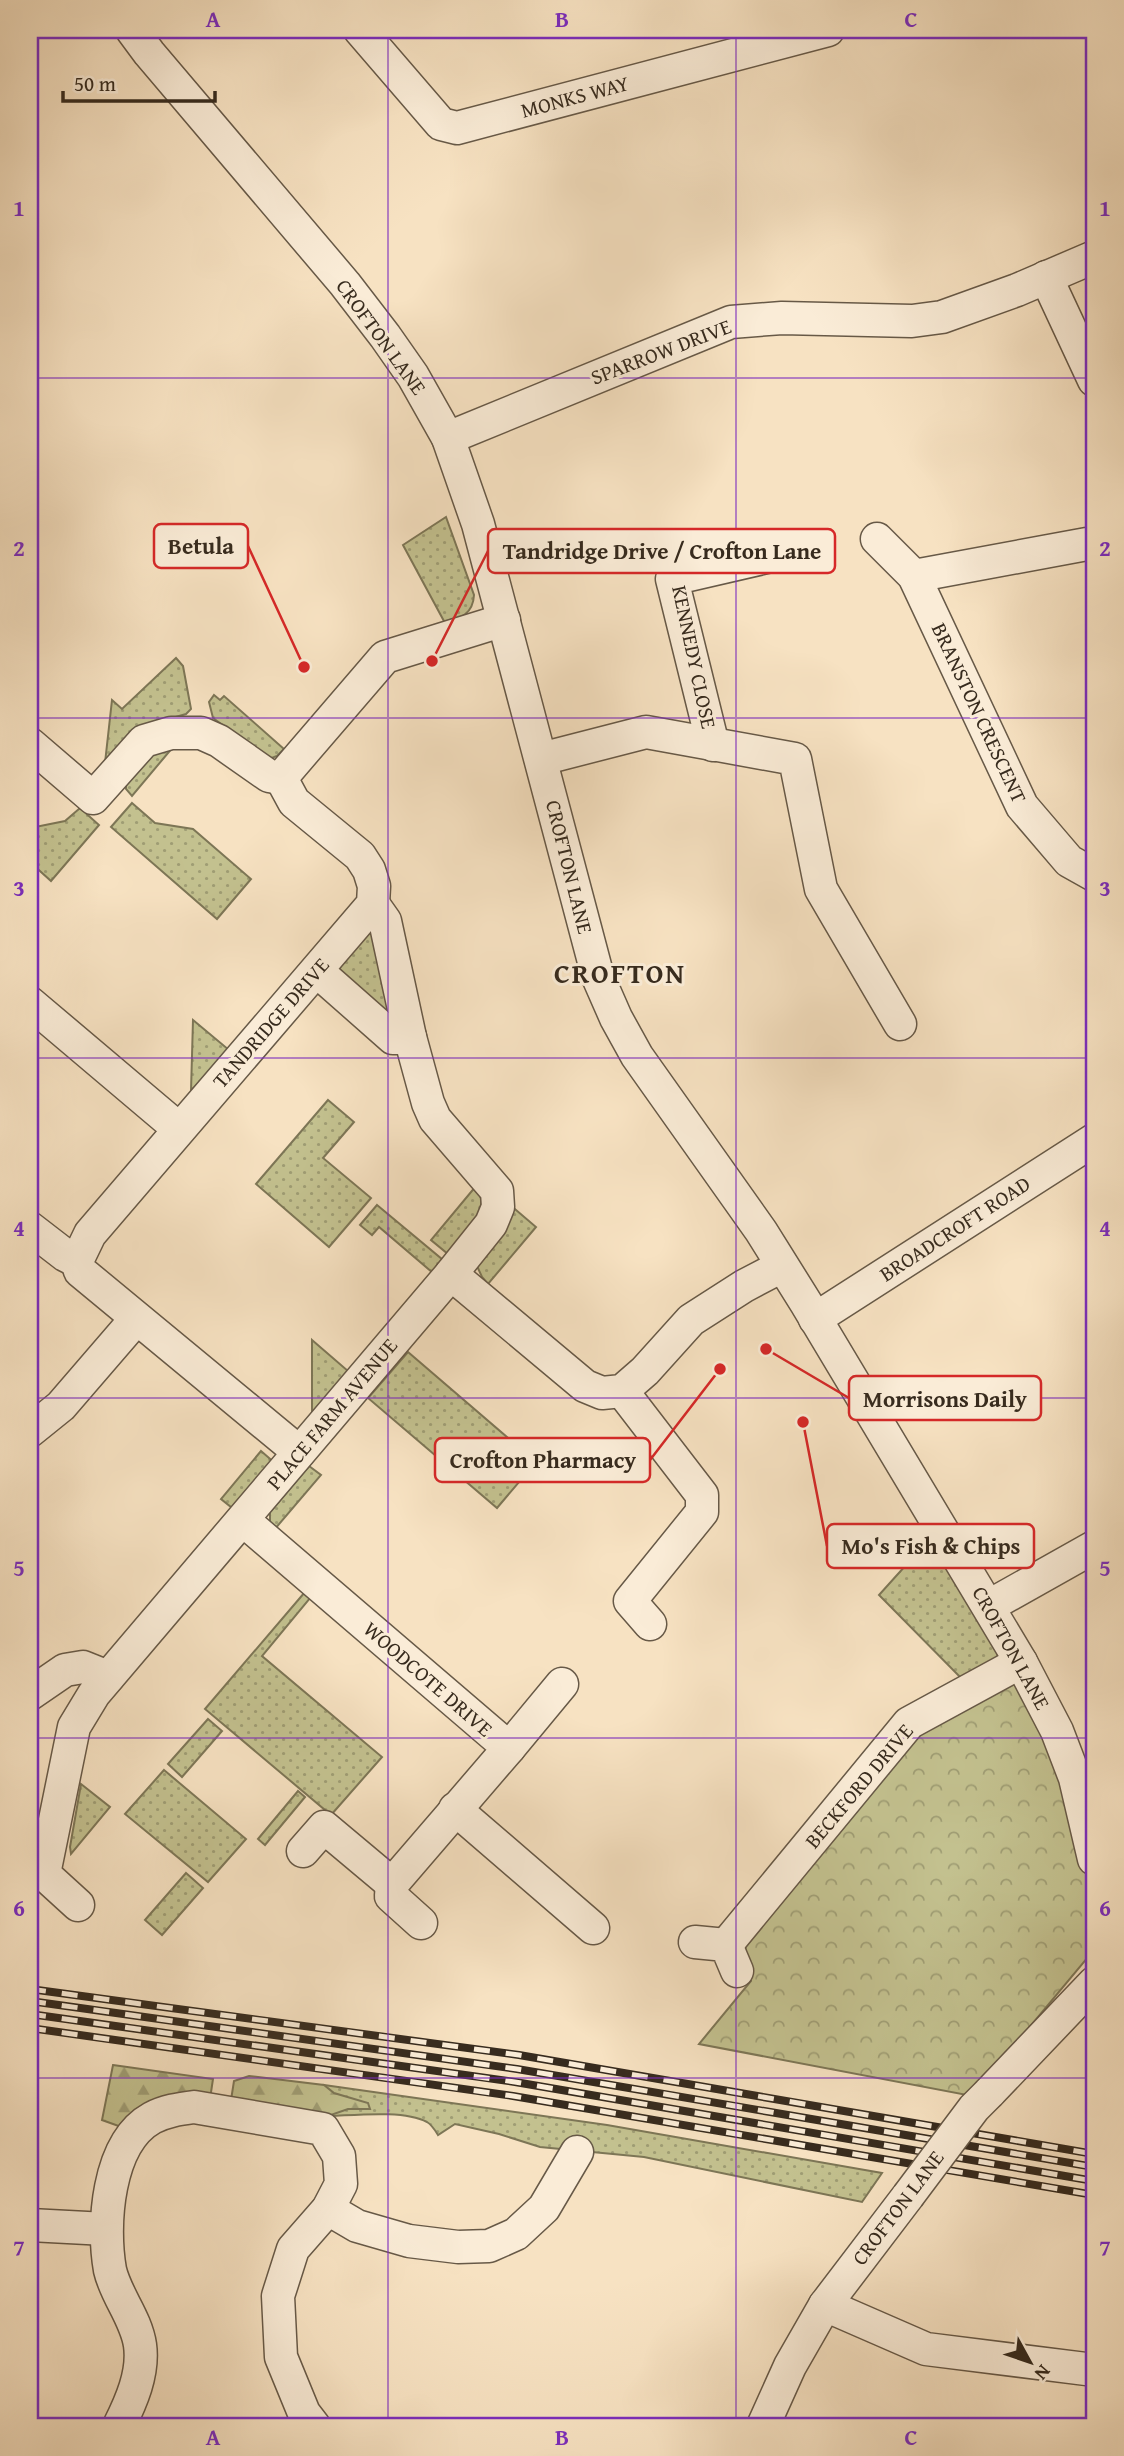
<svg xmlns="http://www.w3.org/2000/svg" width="1124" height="2456" viewBox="0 0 1124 2456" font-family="'Gentium Book Plus',serif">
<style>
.grass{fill:url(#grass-dots);stroke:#7d7656;stroke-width:2}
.forest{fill:url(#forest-firs);stroke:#7d7656;stroke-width:2}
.park{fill:url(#park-crowns);stroke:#7d7656;stroke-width:2}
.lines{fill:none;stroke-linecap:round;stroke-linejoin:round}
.minor-casing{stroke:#675947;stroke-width:35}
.minor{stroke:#faecd7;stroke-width:32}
.rail-casing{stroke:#372b1e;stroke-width:8}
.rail{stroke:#faecd7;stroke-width:5;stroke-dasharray:16;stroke-linecap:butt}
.minor-bridge-casing{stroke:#675947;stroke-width:35;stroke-linecap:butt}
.minor-bridge{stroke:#faecd7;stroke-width:32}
.grid{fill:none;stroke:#7b2cbf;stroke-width:2;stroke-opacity:0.55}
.labels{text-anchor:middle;stroke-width:6;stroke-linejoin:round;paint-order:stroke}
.street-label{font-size:21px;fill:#372b1e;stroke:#faecd7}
.district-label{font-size:28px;font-weight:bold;letter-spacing:2px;fill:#372b1e;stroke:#faecd7}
.leader{fill:none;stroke:#d62828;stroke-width:2.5}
.callout-dot{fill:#d62828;stroke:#faecd7;stroke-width:2.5}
.callout{fill:#faecd7;stroke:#d62828;stroke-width:2.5}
.callout-label{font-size:23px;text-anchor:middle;font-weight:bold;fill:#372b1e}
.neatline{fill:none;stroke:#7b2cbf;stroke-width:2.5}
.grid-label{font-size:23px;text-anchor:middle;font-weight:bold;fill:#7b2cbf}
</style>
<defs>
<pattern id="grass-dots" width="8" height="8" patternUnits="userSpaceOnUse" patternTransform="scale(1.75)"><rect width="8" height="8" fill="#c3c18f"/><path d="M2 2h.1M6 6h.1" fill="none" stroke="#9f9d74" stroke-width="1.8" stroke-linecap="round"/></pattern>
<pattern id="forest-firs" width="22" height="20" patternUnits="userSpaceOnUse" patternTransform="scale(1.75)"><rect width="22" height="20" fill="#c3c18f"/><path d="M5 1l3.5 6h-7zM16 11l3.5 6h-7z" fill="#9f9d74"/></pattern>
<pattern id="park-crowns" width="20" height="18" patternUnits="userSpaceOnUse" patternTransform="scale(1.75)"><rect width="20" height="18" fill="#c3c18f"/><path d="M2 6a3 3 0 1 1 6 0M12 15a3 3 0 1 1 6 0" fill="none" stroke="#9f9d74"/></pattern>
</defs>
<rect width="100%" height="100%" fill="#f7e2c2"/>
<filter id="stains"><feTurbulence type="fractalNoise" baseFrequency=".00286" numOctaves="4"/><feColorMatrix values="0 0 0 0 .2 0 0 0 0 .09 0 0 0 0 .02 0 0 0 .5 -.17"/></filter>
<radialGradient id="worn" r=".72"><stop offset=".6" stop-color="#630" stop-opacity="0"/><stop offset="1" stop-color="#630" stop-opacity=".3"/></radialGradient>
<g class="grass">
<path d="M446 517 474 595C473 614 461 618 445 623L403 545Z"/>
<polygon points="176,658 183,666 191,709 186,714 141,727 105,763 112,700 122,709"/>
<polygon points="214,695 220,700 224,696 284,749 277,756 269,759 213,718 209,702"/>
<polygon points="173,747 132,796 126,789 126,783 153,754"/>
<polygon points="132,803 155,823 193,829 251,879 217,919 111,827"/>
<polygon points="80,808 99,825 51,881 30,862 30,828 65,821"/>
<polygon points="372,930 393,1010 387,1015 338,972 343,961 367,931"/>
<polygon points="193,1020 229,1050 191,1091"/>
<polygon points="328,1100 354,1122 323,1158 371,1198 329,1247 256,1184"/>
<path d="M476 1186C493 1213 464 1235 448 1254L431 1240Z"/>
<polygon points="509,1204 536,1227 488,1284 482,1277 477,1266"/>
<polygon points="377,1205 443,1260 433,1273 379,1227 372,1235 360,1225"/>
<polygon points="312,1340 348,1371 312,1413"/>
<polygon points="408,1352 536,1462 497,1508 368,1398"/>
<polygon points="261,1451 276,1464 236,1511 221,1499"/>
<polygon points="309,1466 321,1475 274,1530 270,1524 270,1512"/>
<polygon points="934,1534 1006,1653 963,1680 879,1595"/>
<polygon points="305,1592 311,1597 262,1656 382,1757 331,1815 205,1709"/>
<polygon points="208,1719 222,1731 182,1777 168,1764"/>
<polygon points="164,1770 246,1839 208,1882 125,1814"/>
<polygon points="81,1784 110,1807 71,1854 70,1847"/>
<polygon points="298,1791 305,1797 265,1845 258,1839"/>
<polygon points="186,1873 203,1888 162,1935 145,1920"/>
<path d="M324 2085 607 2125 882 2173 862 2202 644 2157 540 2147 499 2134 455 2124 438 2135C435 2130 432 2125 427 2122 404 2110 357 2115 331 2116Z"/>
</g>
<g class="forest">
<polygon points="113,2065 213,2079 210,2099 124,2128 102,2120"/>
<polygon points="249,2076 324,2085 334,2093 368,2103 370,2109 348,2109 328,2116 231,2100 234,2081"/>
</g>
<polygon class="park" points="1018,1672 1062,1748 1094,1902 1094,1950 972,2096 699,2044 751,1981 744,1940 914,1731"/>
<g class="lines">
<defs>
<g id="minor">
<polyline points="132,30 149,53 345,284 385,336 413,376 448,438 478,524 598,977 616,1018 637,1056 761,1231 806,1303 1021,1662 1057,1731 1075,1778 1094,1859"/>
<polyline points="360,30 441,124 457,128 828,30"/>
<polyline points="1046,277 1094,380"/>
<polyline points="448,438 731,322 782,318 912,321 942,317 1017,290 1094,257"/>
<polyline points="877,539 914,576 1022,806 1069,861 1094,875"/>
<polyline points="914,576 1087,544 1094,545"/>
<polyline points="30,744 93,798 144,741 171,733 201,733 219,741 269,776 281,778"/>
<polyline points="713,745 672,579 767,557"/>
<polyline points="541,759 646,732 795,759 821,889 900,1024"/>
<polyline points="373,904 385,921 410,1037"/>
<polyline points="317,971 393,1038 410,1037 428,1103 435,1119 497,1191 498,1207 491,1224 451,1274"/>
<polyline points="30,1003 179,1129"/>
<polyline points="30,1228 65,1255 77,1261"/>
<polyline points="815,1319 1094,1140"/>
<polyline points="622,1391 702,1495 702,1512 630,1601 650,1624"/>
<polyline points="30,1431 61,1406 136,1319"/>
<polyline points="299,1452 80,1271 77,1261 90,1234 373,904 374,886 369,870 360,856 294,802 281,778 385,657 504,620"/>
<polyline points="243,1520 509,1748 392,1884 324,1827 303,1851"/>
<polyline points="989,1606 1094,1547"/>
<polyline points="30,1694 65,1670 83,1667 108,1677"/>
<polyline points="509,1748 562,1684"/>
<polyline points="455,1809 593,1928"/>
<polyline points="392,1884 391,1896 421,1923"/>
<polyline points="78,1905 44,1874 74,1727 94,1694 451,1274 585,1386 602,1393 622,1391 645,1371 691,1320 744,1286 782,1266"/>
<polyline points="695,1942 726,1945 737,1971"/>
<polyline points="726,1945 909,1723 1021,1662"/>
<polyline points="989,2093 1094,1983"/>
<polyline points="328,2209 357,2226 409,2241 458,2247 489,2246 516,2234 544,2208 577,2152"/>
<polyline points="30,2225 106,2229"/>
<polyline points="825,2305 926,2349 1094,2370"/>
<path d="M119 2426C131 2402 144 2373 140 2345 136 2318 116 2296 110 2270 102 2226 107 2143 152 2118 165 2111 179 2109 194 2107L323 2129 339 2156 341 2184 328 2209 293 2249 278 2296 281 2357 304 2413 314 2426"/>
<polyline points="763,2426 790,2366 825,2305 908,2196"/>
</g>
</defs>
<use href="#minor" class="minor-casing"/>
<use href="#minor" class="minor"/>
<defs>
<g id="rail">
<polyline points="30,1989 519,2055 1094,2154"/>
<polyline points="30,2001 517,2069 1094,2167"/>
<polyline points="30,2014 515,2082 1094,2181"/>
<polyline points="30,2028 513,2096 1094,2195"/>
</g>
</defs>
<use href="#rail" class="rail-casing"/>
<use href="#rail" class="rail"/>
<defs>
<polyline id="minor-bridge" points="908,2196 974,2108 989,2093"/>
</defs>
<use href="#minor-bridge" class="minor-bridge-casing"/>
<use href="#minor-bridge" class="minor-bridge"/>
</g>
<path class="grid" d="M388 30V2426M736 30V2426M30 378H1094M30 718H1094M30 1058H1094M30 1398H1094M30 1738H1094M30 2078H1094"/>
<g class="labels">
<g class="street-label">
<text transform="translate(575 97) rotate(-15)" y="7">MONKS WAY</text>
<text transform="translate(381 337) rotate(54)" y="7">CROFTON LANE</text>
<text transform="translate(661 352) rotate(-21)" y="7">SPARROW DRIVE</text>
<text transform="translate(694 657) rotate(78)" y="7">KENNEDY CLOSE</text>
<text transform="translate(979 713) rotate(65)" y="7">BRANSTON CRESCENT</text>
<text transform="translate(569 867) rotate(76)" y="7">CROFTON LANE</text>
<text transform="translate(271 1023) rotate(-49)" y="7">TANDRIDGE DRIVE</text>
<text transform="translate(955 1229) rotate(-33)" y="7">BROADCROFT ROAD</text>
<text transform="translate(332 1414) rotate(-50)" y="7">PLACE FARM AVENUE</text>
<text transform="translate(1011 1648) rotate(61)" y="7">CROFTON LANE</text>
<text transform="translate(428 1679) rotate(41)" y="7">WOODCOTE DRIVE</text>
<text transform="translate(859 1786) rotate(-50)" y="7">BECKFORD DRIVE</text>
<text transform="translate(898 2208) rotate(-53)" y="7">CROFTON LANE</text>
</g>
<g class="district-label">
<text x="620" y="983">CROFTON</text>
</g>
</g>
<path class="leader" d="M304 667L248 546M432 661L488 551M766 1349L849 1398M720 1369L650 1460M803 1422L827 1546"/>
<g class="callout-dot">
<circle cx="304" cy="667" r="7"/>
<circle cx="432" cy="661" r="7"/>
<circle cx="766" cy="1349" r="7"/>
<circle cx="720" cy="1369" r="7"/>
<circle cx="803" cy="1422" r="7"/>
</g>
<g class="callout">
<rect x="154" y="524" width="94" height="44" rx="7"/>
<rect x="488" y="529" width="347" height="44" rx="7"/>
<rect x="849" y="1376" width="192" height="44" rx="7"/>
<rect x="435" y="1438" width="215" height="44" rx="7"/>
<rect x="827" y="1524" width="207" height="44" rx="7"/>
</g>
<g class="callout-label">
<text x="201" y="554">Betula</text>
<text x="662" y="559">Tandridge Drive / Crofton Lane</text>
<text x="945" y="1407">Morrisons Daily</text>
<text x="543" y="1468">Crofton Pharmacy</text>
<text x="931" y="1554">Mo's Fish &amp; Chips</text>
</g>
<rect width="1124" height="2456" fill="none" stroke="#f7e2c2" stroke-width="77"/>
<g transform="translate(1030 2362) rotate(130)" stroke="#faecd7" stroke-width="5" paint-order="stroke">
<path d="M0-5L12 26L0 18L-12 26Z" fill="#372b1e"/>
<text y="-10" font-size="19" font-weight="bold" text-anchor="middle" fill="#372b1e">N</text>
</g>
<path d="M63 91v10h152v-10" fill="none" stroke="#372b1e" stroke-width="3.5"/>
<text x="74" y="91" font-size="21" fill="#372b1e" stroke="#faecd7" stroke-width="5" paint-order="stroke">50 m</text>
<rect x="38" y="38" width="1048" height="2380" class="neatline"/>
<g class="grid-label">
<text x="213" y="27">A</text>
<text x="562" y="27">B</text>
<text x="911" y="27">C</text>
<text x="19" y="216">1</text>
<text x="1105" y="216">1</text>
<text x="19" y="556">2</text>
<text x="1105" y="556">2</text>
<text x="19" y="896">3</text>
<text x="1105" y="896">3</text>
<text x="19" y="1236">4</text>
<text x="1105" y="1236">4</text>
<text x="19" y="1576">5</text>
<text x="1105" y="1576">5</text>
<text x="19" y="1916">6</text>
<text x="1105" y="1916">6</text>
<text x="19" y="2256">7</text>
<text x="1105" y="2256">7</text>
<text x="213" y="2445">A</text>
<text x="562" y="2445">B</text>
<text x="911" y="2445">C</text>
</g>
<rect width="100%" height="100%" filter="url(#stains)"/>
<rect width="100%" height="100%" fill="url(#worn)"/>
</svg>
